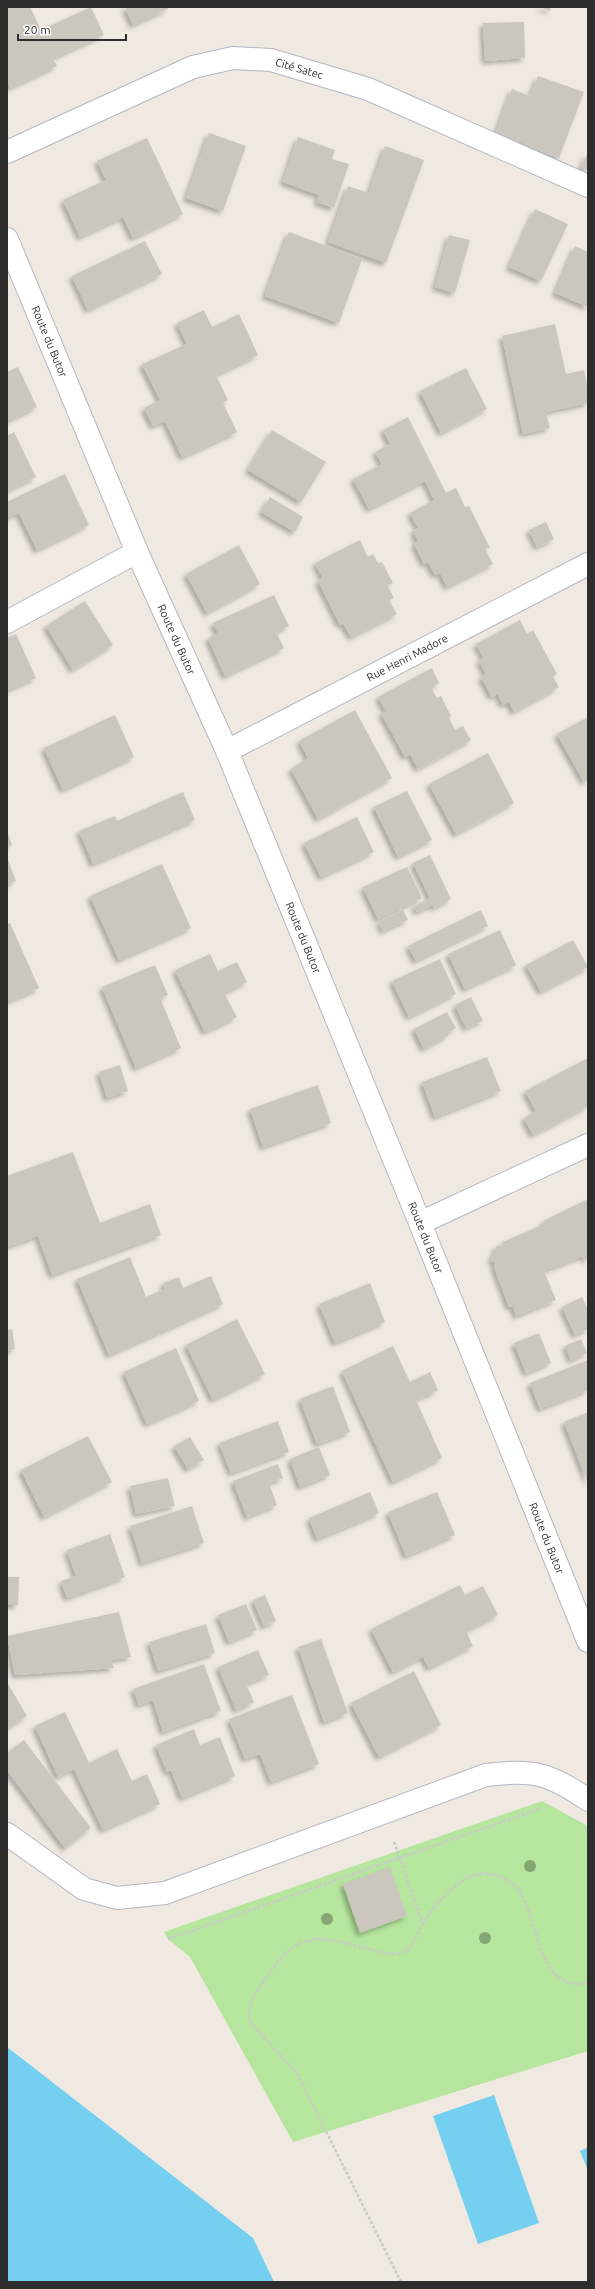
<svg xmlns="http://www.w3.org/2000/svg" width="595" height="2289" viewBox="0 0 595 2289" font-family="Ubuntu,sans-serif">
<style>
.green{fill:#b6e59e}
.water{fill:#75cff0}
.building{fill:#cbc7bf;filter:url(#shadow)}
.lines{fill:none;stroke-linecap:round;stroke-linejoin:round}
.minor-casing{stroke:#b4b7c1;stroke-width:24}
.path{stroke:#c9c9c9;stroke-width:2.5;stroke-dasharray:3 2;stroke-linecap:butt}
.minor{stroke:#fff;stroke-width:22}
.tree{fill:#84a574}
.labels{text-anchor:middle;stroke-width:3;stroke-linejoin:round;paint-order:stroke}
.street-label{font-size:11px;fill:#2e2e2e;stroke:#fff}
</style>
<defs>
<filter id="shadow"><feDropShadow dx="-3.5" dy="3.5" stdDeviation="2" flood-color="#0004"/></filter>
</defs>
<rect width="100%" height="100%" fill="#efe9e1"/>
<polygon class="green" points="542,1801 586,1825 588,1829 588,2051 293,2142 190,1957 168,1939 164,1932"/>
<g class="water">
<polygon points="7,2047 253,2238 274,2282 7,2282"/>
<polygon points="494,2095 539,2223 478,2244 433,2116"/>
<polygon points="588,2147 588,2171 580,2151"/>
</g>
<g class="building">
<polygon points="7,7 30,7 41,30 91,7 104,35 53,58 57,66 10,88 7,81"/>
<polygon points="125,7 167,7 168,9 133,25"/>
<polygon points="539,7 551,7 550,11"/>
<polygon points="524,22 525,58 485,61 483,23"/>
<polygon points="538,76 584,92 559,158 495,135 512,89 530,96"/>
<polygon points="209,133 246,146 223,211 186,198"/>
<polygon points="298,137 335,150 332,159 349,164 334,208 317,202 319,195 283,182"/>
<polygon points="147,138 183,214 133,238 123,217 80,237 63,200 106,180 97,161"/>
<polygon points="385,146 424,160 386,263 328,242 348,186 369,193"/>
<polygon points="588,152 588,171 581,167"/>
<polygon points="535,209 568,224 541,281 509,267"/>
<polygon points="289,232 362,259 339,323 265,296"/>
<polygon points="449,235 470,240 455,293 435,287"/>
<polygon points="145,241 162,274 88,310 72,276"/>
<polygon points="575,246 588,252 588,307 555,293"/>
<polygon points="204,310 212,327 239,314 258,355 216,375 228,400 223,403 237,432 182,457 165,421 153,426 144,408 160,400 142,364 187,344 177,323"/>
<polygon points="555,324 566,374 584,370 588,389 588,403 546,412 550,428 523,434 502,336"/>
<polygon points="18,367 37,407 7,421 7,372"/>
<polygon points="466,368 487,409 441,433 420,391"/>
<polygon points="408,417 446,493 456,488 465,507 469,506 490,548 485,549 493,564 447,587 440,573 435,575 428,562 424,564 414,544 418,541 413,531 418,528 410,513 434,500 425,481 369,509 353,479 382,464 375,452 390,444 383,430"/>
<polygon points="272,430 326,462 301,502 248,470"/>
<polygon points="14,432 36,477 7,491 7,436"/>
<polygon points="65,474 89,525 37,550 19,513 7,518 7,502"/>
<polygon points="270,497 303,517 295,532 261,512"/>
<polygon points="546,522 554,539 537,547 529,530"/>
<polygon points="360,540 368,557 373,554 378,563 382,562 393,583 387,585 394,598 389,600 397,614 351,637 343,623 340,625 318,581 323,578 315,563"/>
<polygon points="239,545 260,584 207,613 186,574"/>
<polygon points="274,595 289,626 276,632 284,648 225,676 208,638 218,633 213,623"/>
<polygon points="85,601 113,645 73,670 46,626"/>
<polygon points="520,620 527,634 533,630 557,674 553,677 559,687 514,712 509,702 503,705 498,694 492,697 481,677 486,674 479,661 484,658 476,644"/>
<polygon points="16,634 36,678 8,690 7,638"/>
<polygon points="432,668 439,683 431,687 437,698 441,696 451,716 449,718 455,730 463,726 471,740 418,769 410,754 405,757 381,713 386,711 378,697"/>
<polygon points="355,710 392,778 318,819 291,769 308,758 299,741"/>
<polygon points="115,715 134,757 63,790 44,748"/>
<polygon points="588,717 588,780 584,782 557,734"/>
<polygon points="488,753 514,803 456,834 429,784"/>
<polygon points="407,791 432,840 398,857 374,807"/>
<polygon points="183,792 195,820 93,864 79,831 115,816 117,821"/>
<polygon points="357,817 374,852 321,877 304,843"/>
<polygon points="7,831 12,845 7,847"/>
<polygon points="430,855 451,899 434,908 433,905 417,912 414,906 430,898 413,863"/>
<polygon points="7,857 16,881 7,884"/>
<polygon points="162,864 191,928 119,960 90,896"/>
<polygon points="407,867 422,898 378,919 363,887"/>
<polygon points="403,910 408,920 383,931 379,922"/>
<polygon points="481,910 488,926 416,961 408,946"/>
<polygon points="10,923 39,988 8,1002 7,924"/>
<polygon points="500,930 516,965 465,989 448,954"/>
<polygon points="573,940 588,967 541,992 526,965"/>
<polygon points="210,954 218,971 237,962 247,982 224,993 237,1017 205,1032 175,970"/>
<polygon points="440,959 456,994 409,1017 392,981"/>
<polygon points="155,965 168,995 160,998 181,1048 136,1068 102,987"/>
<polygon points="471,997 483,1021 466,1028 455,1005"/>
<polygon points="447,1012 456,1028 447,1033 449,1035 424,1049 414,1029"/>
<polygon points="487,1057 501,1091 435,1117 422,1082"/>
<polygon points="588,1058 588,1106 533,1135 524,1118 536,1111 525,1091"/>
<polygon points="120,1065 128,1091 107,1098 99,1072"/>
<polygon points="318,1085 331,1123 263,1147 250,1109"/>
<polygon points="73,1152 100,1223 150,1204 161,1235 52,1275 38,1236 7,1247 7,1176"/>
<polygon points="588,1199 588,1259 585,1260 583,1256 544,1271 556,1300 516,1316 513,1306 509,1307 494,1267 495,1262 491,1261 497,1245 501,1247 503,1242 544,1224 543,1221"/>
<polygon points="130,1257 146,1297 165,1289 163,1283 179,1277 183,1288 211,1276 223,1304 109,1355 77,1279"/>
<polygon points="370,1283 385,1322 335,1343 319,1304"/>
<polygon points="582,1297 588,1310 588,1329 575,1335 562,1307"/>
<polygon points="237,1319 265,1374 213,1400 186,1345"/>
<polygon points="12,1329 15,1349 7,1351 7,1330"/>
<polygon points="539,1333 551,1363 526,1373 514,1343"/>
<polygon points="581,1339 587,1353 571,1360 565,1346"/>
<polygon points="393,1346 410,1382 430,1372 438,1390 416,1400 442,1458 393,1482 342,1371"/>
<polygon points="176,1348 199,1401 147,1424 124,1372"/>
<polygon points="588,1360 588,1390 540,1409 530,1383"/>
<polygon points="333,1386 350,1432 317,1444 300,1399"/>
<polygon points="588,1412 588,1483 564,1422"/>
<polygon points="278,1421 289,1452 231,1473 219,1443"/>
<polygon points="88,1436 112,1482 44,1517 21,1470"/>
<polygon points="190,1437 204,1460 188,1469 174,1446"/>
<polygon points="319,1447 330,1475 300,1487 290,1459"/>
<polygon points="278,1464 283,1478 269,1483 277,1505 247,1517 233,1481"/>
<polygon points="168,1478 175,1506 136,1514 130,1486"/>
<polygon points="370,1492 379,1513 317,1539 309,1518"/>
<polygon points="437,1492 455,1535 406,1556 388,1512"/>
<polygon points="192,1506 204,1543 142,1563 130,1526"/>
<polygon points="110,1534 125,1577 67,1598 61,1581 76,1576 67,1550"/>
<polygon points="7,1577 19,1577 18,1605 7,1605"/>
<polygon points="460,1585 465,1595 483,1586 498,1615 466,1631 473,1646 429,1668 423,1657 393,1672 371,1629"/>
<polygon points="265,1595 276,1621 264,1626 253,1600"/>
<polygon points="246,1604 257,1630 229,1642 218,1615"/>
<polygon points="119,1612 131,1657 111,1660 114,1668 15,1675 7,1636"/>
<polygon points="206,1624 215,1653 158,1671 149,1642"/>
<polygon points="321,1639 348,1713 324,1722 298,1647"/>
<polygon points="258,1650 269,1675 246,1684 254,1702 236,1710 218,1667"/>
<polygon points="204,1664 221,1711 163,1732 153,1700 139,1705 133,1689"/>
<polygon points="414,1671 441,1725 379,1757 351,1703"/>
<polygon points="7,1682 27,1716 7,1728"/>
<polygon points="292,1695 319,1764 271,1782 260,1754 245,1759 229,1719"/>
<polygon points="65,1712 89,1763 117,1749 132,1781 147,1774 160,1804 103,1830 74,1769 58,1777 35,1726"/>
<polygon points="194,1729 200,1745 220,1737 235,1776 182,1798 171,1770 167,1772 156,1745"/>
<polygon points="24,1740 91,1828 65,1848 7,1770 7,1753"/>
<polygon points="390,1867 407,1916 360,1933 343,1884"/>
</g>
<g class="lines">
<defs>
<g id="minor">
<path id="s1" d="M7 152 193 67 233 58 271 60 368 89 588 186"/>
<path id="s2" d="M7 239 137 552 227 751 420 1223 588 1641"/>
<polyline points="7,622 137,552"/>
<path id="s3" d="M227 751 588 564"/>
<polyline points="420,1223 588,1145"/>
<path d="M7 1834 84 1889 117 1898 165 1893 486 1775C533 1769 549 1773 588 1800"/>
</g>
</defs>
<use href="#minor" class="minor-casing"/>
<g class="path">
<polyline points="394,1842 423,1924"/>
<polyline points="168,1939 542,1808"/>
<path d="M401 2282 297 2073 249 2021C247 2002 258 1990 268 1975 301 1927 322 1937 372 1950 385 1953 394 1957 407 1951 414 1943 417 1934 422 1925 431 1910 446 1892 461 1882 471 1874 485 1871 498 1876 508 1880 515 1884 521 1894 539 1922 538 1994 588 1983"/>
</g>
<use href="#minor" class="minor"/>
</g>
<g class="tree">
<circle cx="530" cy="1866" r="6"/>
<circle cx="327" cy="1919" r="6"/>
<circle cx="485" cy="1938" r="6"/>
</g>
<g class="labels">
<g class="street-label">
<text dy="4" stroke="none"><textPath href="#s1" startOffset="313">Cité Satec</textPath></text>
<text dy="4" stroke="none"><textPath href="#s2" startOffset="111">Route du Butor</textPath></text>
<text dy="4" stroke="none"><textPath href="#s2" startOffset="435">Route du Butor</textPath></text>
<text dy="4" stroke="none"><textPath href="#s3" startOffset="203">Rue Henri Madore</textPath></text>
<text dy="4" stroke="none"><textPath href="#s2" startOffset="759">Route du Butor</textPath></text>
<text dy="4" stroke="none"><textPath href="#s2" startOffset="1083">Route du Butor</textPath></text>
<text dy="4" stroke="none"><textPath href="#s2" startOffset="1407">Route du Butor</textPath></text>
</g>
</g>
<rect width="595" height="2289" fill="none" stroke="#2e2e2e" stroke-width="16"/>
<path d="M18 34v6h108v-6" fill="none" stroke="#2e2e2e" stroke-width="2"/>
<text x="24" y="34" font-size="12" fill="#2e2e2e" stroke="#ffffff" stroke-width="3" paint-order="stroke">20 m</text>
</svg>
